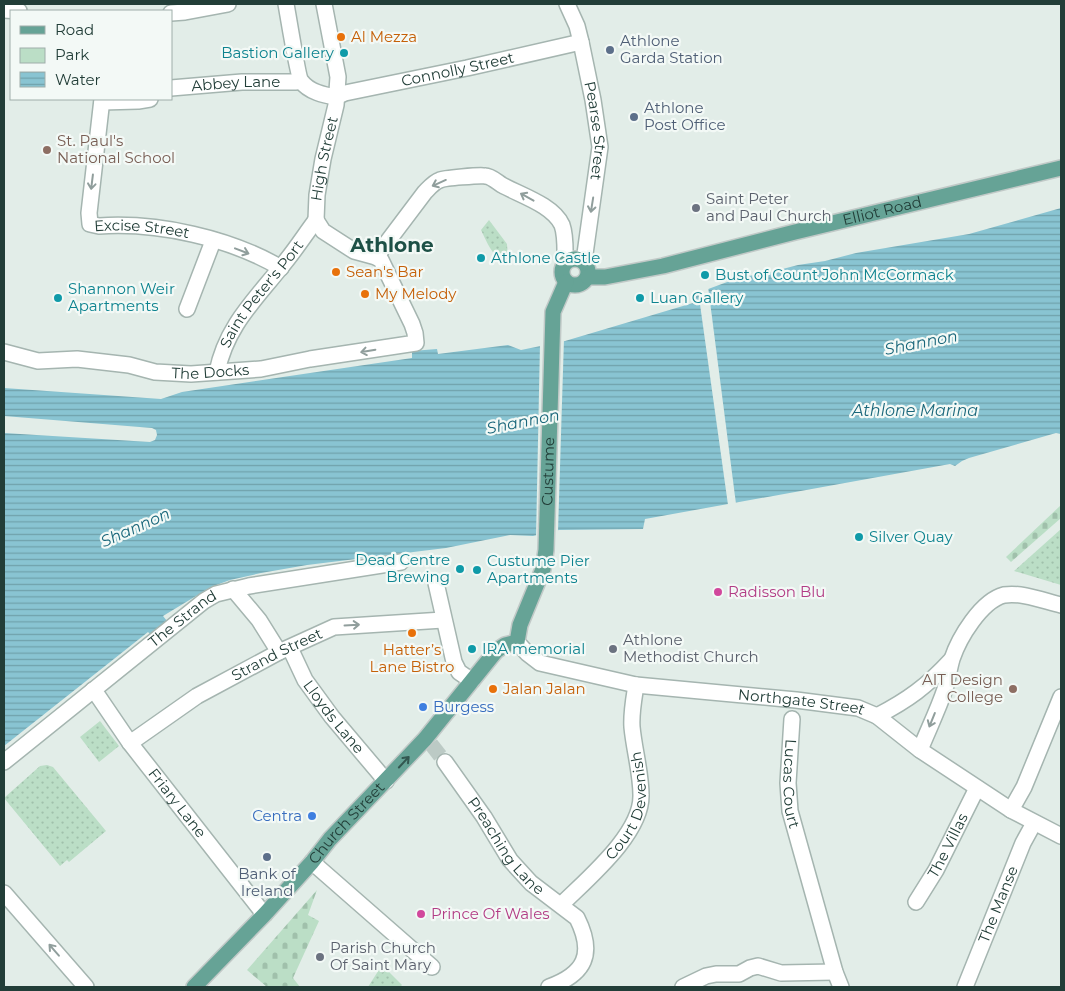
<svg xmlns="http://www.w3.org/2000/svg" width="1065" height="991" viewBox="0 0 1065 991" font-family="Montserrat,sans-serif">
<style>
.green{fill:url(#green-dots)}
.cemetery{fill:url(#cemetery-stones)}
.water{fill:url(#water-rules)}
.pier{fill:#e2ede8}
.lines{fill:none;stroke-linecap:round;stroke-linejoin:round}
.minor-tunnel{stroke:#bccac5;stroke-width:15;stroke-dasharray:15 8;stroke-linecap:butt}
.minor-casing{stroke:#a5b5b0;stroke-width:18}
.major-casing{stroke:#c1c9c7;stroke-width:18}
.minor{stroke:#fff;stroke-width:15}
.major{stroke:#66a396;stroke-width:15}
.oneway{stroke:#909e9c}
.oneway2{stroke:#335750}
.food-dot{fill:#e8710a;stroke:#f3f9f6;stroke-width:2}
.service-dot{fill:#5c6f8a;stroke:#f3f9f6;stroke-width:2}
.culture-dot{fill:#0f9aa8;stroke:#f3f9f6;stroke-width:2}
.education-dot{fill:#8d6e63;stroke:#f3f9f6;stroke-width:2}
.worship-dot{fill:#6b7280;stroke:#f3f9f6;stroke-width:2}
.hotel-dot{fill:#d1479c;stroke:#f3f9f6;stroke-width:2}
.shop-dot{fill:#3f7fe0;stroke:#f3f9f6;stroke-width:2}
.labels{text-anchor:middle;stroke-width:4.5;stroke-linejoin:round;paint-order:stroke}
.food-label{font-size:15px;fill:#c56008;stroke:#f3f9f6;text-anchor:start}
.service-label{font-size:15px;fill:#4e5e75;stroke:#f3f9f6;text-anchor:start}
.culture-label{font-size:15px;fill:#0d838f;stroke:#f3f9f6;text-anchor:start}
.street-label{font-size:15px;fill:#223e38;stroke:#f3f9f6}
.education-label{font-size:15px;fill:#785e54;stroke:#f3f9f6;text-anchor:start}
.worship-label{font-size:15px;fill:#5b616d;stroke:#f3f9f6;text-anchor:start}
.hotel-label{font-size:15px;fill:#b23c85;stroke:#f3f9f6;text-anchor:start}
.shop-label{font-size:15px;fill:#366cbe;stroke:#f3f9f6;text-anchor:start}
.water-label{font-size:16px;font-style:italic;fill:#1a677b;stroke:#f3f9f6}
.district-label{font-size:20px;font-weight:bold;fill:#1d5046;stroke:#f3f9f6}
</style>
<defs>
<pattern id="green-dots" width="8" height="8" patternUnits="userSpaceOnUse" patternTransform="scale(1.25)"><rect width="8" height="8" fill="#bbdec6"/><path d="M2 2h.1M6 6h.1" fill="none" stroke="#a0c0ab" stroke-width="1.8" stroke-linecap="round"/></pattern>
<pattern id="cemetery-stones" width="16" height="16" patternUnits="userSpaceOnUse" patternTransform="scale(1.25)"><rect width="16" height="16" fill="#bbdec6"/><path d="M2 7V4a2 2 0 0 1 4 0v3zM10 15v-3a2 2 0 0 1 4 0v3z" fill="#a0c0ab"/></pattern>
<pattern id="water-rules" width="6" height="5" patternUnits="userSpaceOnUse" patternTransform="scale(1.25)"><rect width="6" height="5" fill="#89c4d2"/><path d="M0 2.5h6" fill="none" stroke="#70a1ab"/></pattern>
</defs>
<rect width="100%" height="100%" fill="#e2ede8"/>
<g class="green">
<path d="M489 220 507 244 508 261C492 258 488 244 481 230Z"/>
<polygon points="1061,529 1061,585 1014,571"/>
<polygon points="100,721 119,746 99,762 80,737"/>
<polygon points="47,765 53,767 106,831 69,862 67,860 60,866 4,798 40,766"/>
<polygon points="382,965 402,985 400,987 368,987"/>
</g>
<g class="cemetery">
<polygon points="1061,505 1061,518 1011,562 1006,557"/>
<polygon points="317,890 308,915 319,921 293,978 300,987 267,987 247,970"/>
</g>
<polygon class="water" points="1061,208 1061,434 1056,433 969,458 962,461 955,466 950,464 645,519 643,529 559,530 533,536 510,535 446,548 307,565 261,573 230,580 211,587 163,616 167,621 151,635 148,632 4,746 4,388 161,399 182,392 412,358 412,351 437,349 438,354 508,345 521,350 565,341 693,303 692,295 738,278 771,272 798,265 825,261 856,253 969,234"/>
<g class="pier">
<polygon points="708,286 736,504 728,505 698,290"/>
<polygon points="564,338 558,532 536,538 540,344"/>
<polygon points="4,416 152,428 156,430 157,435 155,440 150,442 4,433"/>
</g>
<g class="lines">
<polyline class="minor-tunnel" points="431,744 445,762"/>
<defs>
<g id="minor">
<path d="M286 4C288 15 298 77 301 81 309 92 324 95 336 97"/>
<path id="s1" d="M567 4 577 26 581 42 593 100 600 147 584 261"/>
<polyline points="4,10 19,11"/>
<polyline points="171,13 185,12 228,4"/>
<path id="s2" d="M171 88 242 82H296L299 80"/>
<path id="s3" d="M336 97 345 93 467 68 581 42"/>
<path id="s4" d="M102 99 89 213 90 224 99 226C158 222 230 238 281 268"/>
<polyline points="102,102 138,101 150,99"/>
<path id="s5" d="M316 220 317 195 323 159 336 105 338 77 324 4"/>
<path d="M376 257 425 192C429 188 434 182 440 180 444 178 480 175 485 176 491 176 497 182 502 185 520 195 553 205 562 225 566 236 565 251 565 263"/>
<polyline points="187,309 213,241"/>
<path id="s6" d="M4 352 38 361 77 359 129 365 155 372 191 374 261 369 310 359 416 343 415 333 412 324 381 260 376 257 354 251 323 231 316 220"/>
<path id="s7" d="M217 372C226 327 254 301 281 267 294 252 304 236 316 220"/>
<polyline points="436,583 454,662 459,672 472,681"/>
<polyline points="233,589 259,620 279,652"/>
<path id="s8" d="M517 642 527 653 540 663 636 685 796 700 858 708 877 716 920 750 1011 810 1061 836"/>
<path id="s9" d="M290 648 305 680 332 717 386 781"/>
<path id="s10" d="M93 690 98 696 130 743 260 909 265 914"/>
<path d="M877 716C908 700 927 686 951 660"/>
<path id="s11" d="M792 719 788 783 790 811 835 972 841 987"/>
<path id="s12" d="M130 743 197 696 279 652 334 627 443 620"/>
<path d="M920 750C928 730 938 710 945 689 948 679 949 669 952 659 959 638 981 601 1004 595 1022 592 1044 601 1061 605"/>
<path id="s13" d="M4 762 204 601 216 594 249 586 401 562"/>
<path id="s14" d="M445 762 484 817 510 860 531 883 577 918C595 954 585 974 549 987"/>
<polyline points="1011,810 1024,787 1061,697"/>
<polyline points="312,862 432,967"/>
<polyline points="4,893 86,987"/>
<path id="s15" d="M916 902 936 870 977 788"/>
<path id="s16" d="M561 905C587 879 642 834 641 795 641 773 634 749 632 727 631 713 634 698 636 685"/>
<polyline points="683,987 706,976 716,974 739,974 750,968 758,966 781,973 835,972"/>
<path id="s17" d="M965 987 1023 843 1034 823"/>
</g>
<g id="major">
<circle cx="575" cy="272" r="13"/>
<path id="s18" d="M588 277H605L663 266 795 232 1061 168"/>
<path id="s19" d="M194 987 265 914 312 862 330 839 425 739 496 651 505 645 517 642 520 625 543 569 546 550 553 312 566 282"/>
</g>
</defs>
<use href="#minor" class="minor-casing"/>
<use href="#major" class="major-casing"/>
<use href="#minor" class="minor"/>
<use href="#major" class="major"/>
</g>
<defs><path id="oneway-shaft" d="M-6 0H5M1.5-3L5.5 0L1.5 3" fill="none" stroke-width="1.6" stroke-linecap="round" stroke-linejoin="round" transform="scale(1.25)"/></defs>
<g class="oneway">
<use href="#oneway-shaft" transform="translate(92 182) rotate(97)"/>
<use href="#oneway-shaft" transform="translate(439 183) rotate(156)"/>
<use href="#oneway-shaft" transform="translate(527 197) rotate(-151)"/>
<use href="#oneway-shaft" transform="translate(592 205) rotate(99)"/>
<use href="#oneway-shaft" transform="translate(242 251) rotate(21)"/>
<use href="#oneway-shaft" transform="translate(368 351) rotate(170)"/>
<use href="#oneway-shaft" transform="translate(352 625) rotate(-3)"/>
<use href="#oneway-shaft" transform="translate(932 720) rotate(112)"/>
<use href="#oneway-shaft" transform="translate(54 950) rotate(-131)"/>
</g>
<use class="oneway2" href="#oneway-shaft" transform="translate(404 762) rotate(-47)"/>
<g class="food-dot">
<circle cx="341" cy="37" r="5"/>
<circle cx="336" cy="272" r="5"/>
<circle cx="365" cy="294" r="5"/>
<circle cx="412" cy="633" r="5"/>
<circle cx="493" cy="689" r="5"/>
</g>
<g class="service-dot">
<circle cx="610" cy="50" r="5"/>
<circle cx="634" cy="117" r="5"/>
<circle cx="267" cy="857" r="5"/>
</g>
<g class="culture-dot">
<circle cx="344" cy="53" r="5"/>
<circle cx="481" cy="258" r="5"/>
<circle cx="705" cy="275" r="5"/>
<circle cx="58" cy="298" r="5"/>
<circle cx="640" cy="298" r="5"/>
<circle cx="859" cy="537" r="5"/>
<circle cx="460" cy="569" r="5"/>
<circle cx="477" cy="570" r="5"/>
<circle cx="472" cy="649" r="5"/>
</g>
<g class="education-dot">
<circle cx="47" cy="150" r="5"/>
<circle cx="1013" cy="689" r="5"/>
</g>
<g class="worship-dot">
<circle cx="696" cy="208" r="5"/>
<circle cx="613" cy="649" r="5"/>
<circle cx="320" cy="957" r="5"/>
</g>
<g class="hotel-dot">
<circle cx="718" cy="592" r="5"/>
<circle cx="421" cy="914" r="5"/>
</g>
<g class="shop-dot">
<circle cx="423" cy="707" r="5"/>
<circle cx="312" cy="816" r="5"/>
</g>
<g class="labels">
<g class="food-label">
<text x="351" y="42">Al Mezza</text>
<text x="346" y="277">Sean's Bar</text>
<text x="375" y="299">My Melody</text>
<text x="412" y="655" text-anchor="middle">Hatter’s<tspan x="412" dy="17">Lane Bistro</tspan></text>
<text x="503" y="694">Jalan Jalan</text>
</g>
<g class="service-label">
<text x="620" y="46">Athlone<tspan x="620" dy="17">Garda Station</tspan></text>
<text x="644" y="113">Athlone<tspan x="644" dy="17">Post Office</tspan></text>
<text x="267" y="879" text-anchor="middle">Bank of<tspan x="267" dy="17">Ireland</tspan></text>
</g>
<g class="culture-label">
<text x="334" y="58" text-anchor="end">Bastion Gallery</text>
<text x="491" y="263">Athlone Castle</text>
<text x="715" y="280">Bust of Count John McCormack</text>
<text x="68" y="294">Shannon Weir<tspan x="68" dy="17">Apartments</tspan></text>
<text x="650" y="303">Luan Gallery</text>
<text x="869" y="542">Silver Quay</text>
<text x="450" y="565" text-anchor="end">Dead Centre<tspan x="450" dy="17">Brewing</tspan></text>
<text x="487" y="566">Custume Pier<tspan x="487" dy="17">Apartments</tspan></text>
<text x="482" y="654">IRA memorial</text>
</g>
<g class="street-label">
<text dy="5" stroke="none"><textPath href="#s3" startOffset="125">Connolly Street</textPath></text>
<text dy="5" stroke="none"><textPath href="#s2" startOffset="65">Abbey Lane</textPath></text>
<text dy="5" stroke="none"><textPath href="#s1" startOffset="131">Pearse Street</textPath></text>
<text dy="5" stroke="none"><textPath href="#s5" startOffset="62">High Street</textPath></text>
<text dy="5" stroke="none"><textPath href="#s18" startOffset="302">Elliot Road</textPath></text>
<text dy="5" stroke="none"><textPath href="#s4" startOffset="178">Excise Street</textPath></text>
<text dy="5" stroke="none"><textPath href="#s7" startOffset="91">Saint Peter's Port</textPath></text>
<text dy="5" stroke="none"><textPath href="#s6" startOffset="209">The Docks</textPath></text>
<text dy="5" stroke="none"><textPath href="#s19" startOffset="651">Custume</textPath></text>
<text dy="5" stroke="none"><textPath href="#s13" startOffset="229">The Strand</textPath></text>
<text dy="5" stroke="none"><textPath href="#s12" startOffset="172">Strand Street</textPath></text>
<text dy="5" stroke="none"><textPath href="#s8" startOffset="296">Northgate Street</textPath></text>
<text dy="5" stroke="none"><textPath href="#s9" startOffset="82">Lloyds Lane</textPath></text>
<text dy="5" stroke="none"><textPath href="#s11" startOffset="65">Lucas Court</textPath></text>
<text dy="5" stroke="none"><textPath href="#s10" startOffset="141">Friary Lane</textPath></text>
<text dy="5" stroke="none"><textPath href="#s16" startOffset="125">Court Devenish</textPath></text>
<text dy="5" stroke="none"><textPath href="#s19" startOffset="224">Church Street</textPath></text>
<text dy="5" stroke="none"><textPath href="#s14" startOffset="104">Preaching Lane</textPath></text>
<text dy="5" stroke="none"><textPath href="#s15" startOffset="65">The Villas</textPath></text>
<text dy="5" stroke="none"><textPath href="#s17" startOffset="89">The Manse</textPath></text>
</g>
<g class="education-label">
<text x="57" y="146">St. Paul's<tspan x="57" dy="17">National School</tspan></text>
<text x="1003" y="685" text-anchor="end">AIT Design<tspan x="1003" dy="17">College</tspan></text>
</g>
<g class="worship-label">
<text x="706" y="204">Saint Peter<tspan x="706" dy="17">and Paul Church</tspan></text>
<text x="623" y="645">Athlone<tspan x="623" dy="17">Methodist Church</tspan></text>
<text x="330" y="953">Parish Church<tspan x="330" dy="17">Of Saint Mary</tspan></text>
</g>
<g class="hotel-label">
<text x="728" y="597">Radisson Blu</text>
<text x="431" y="919">Prince Of Wales</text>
</g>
<g class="shop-label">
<text x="433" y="712">Burgess</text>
<text x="302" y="821" text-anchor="end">Centra</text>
</g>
<g class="water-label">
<text transform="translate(921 342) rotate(-11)" y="6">Shannon</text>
<text x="915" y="416">Athlone Marina</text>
<text transform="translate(523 421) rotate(-11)" y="6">Shannon</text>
<text transform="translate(135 527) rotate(-24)" y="6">Shannon</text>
</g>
<g class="district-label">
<text x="392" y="252">Athlone</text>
</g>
</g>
<rect width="1065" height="991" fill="none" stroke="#223e38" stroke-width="10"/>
<rect x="10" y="10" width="162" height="90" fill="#f3f9f6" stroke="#9faeaa"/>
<rect x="20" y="26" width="25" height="8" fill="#66a396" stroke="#9faeaa"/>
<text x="55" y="35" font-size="15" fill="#223e38">Road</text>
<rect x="20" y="48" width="25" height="15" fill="#bbdec6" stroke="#9faeaa"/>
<text x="55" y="60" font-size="15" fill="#223e38">Park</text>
<rect x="20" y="72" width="25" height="15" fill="url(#water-rules)" stroke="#9faeaa"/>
<text x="55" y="85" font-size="15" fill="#223e38">Water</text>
</svg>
